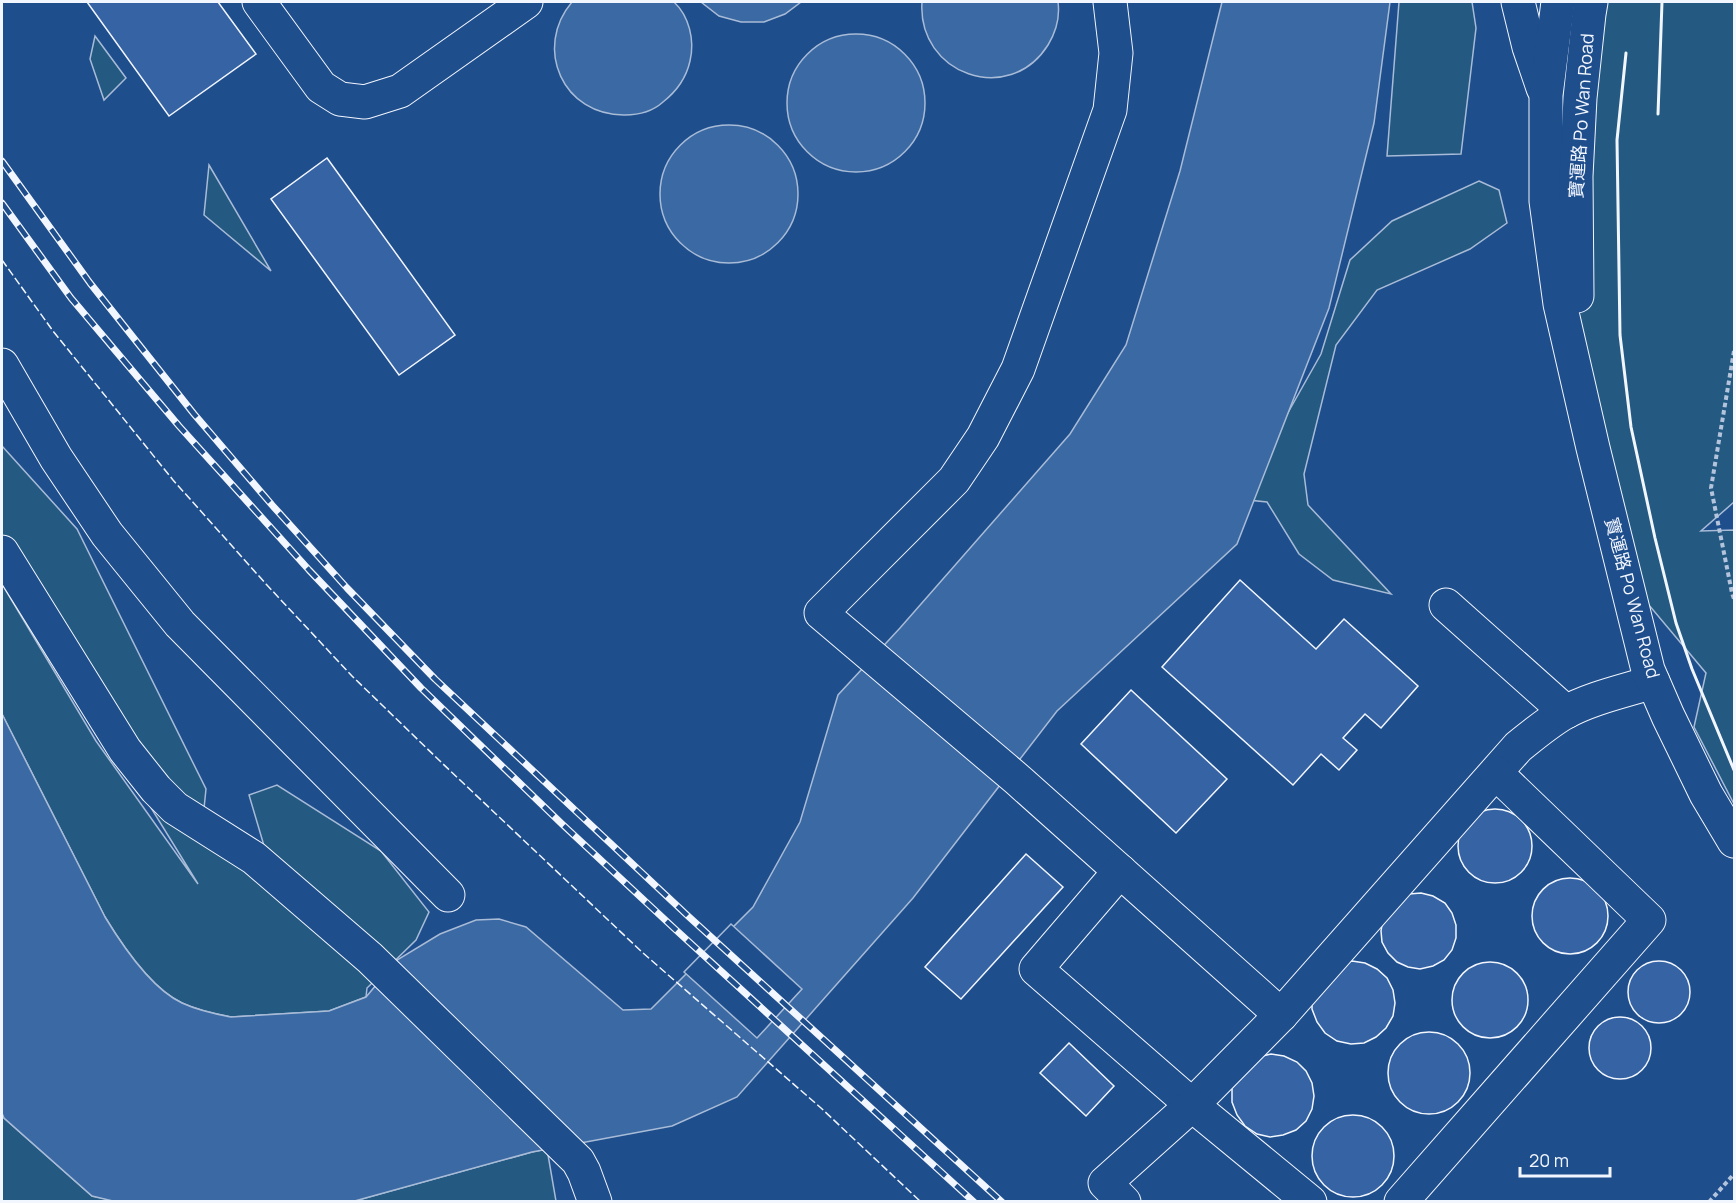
<svg xmlns="http://www.w3.org/2000/svg" width="1736" height="1203" viewBox="0 0 1736 1203" font-family="Manrope,'Noto Sans SC',sans-serif">
<style>
.green{fill:#245a82;stroke:#a8bbd7;stroke-width:1.5}
.water{fill:#3b69a3;stroke:#a8bbd7;stroke-width:1.5}
.pier{fill:#1f4e8c;stroke:#a8bbd7;stroke-width:1.5}
.building{fill:#3563a3;stroke:#f2f6ff;stroke-width:1.5}
.lines{fill:none;stroke-linecap:round;stroke-linejoin:round}
.minor-casing{stroke:#f2f6ff;stroke-width:35}
.path{stroke:#b3c4dc;stroke-width:4;stroke-dasharray:4.5 3;stroke-linecap:butt}
.minor{stroke:#1f4e8c;stroke-width:33}
.rail-casing{stroke:#f2f6ff;stroke-width:7}
.rail{stroke:#1f4e8c;stroke-width:4.5;stroke-dasharray:14;stroke-linecap:butt}
.fence{stroke:#f2f6ff;stroke-width:1.5;stroke-dasharray:8 3;stroke-linecap:butt}
.wall{stroke:#f2f6ff;stroke-width:3}
.labels{text-anchor:middle;stroke-width:4.5;stroke-linejoin:round;paint-order:stroke}
.street-label{font-size:18px;fill:#f2f6ff;stroke:#1f4e8c}
</style>
<rect width="100%" height="100%" fill="#1f4e8c"/>
<g class="green">
<polygon points="1399,2 1472,2 1476,28 1461,154 1387,156"/>
<polygon points="1544,2 1734,2 1734,502 1701,531 1734,530 1734,804 1694,727 1706,673 1643,598 1539,162"/>
<polygon points="95,36 126,78 104,100 90,59"/>
<polygon points="209,165 271,271 204,215"/>
<polygon points="1479,181 1499,190 1507,223 1470,249 1377,290 1336,345 1304,474 1308,505 1391,594 1333,580 1299,554 1267,502 1248,500 1272,441 1321,354 1350,260 1392,221"/>
<path d="M2 446 77 529 206 789 202 828 278 893 249 795 277 785 381 851 429 912 416 940 367 988 366 997 329 1011 231 1017C215 1014 197 1010 182 1003 152 989 122 945 105 917L2 714V584L96 741 198 884 2 566Z"/>
<polygon points="2,1113 4,1118 92,1196 117,1201 2,1201"/>
<polygon points="547,1149 556,1201 351,1202 532,1152"/>
</g>
<g class="water">
<path d="M572 2H674C689 16 695 40 690 61 686 79 677 91 663 102 653 111 639 115 625 115 563 116 533 48 572 2Z"/>
<polygon points="701,2 801,2 785,14 764,22 741,22 719,16"/>
<path d="M922 2H1058C1060 17 1056 32 1048 45 1009 107 917 74 922 2Z"/>
<path d="M1222 2H1390L1374 123 1329 308 1237 544 1057 711 913 898 737 1097 672 1126 532 1152 351 1202H117L92 1196 4 1118 2 1113V714L105 917C122 945 152 989 182 1003 197 1010 215 1014 231 1017L329 1011 366 997 397 960 440 934 476 920 499 919 526 927 623 1010 651 1009 753 907 800 822 838 695 900 628 1070 434 1126 345 1180 171Z"/>
<circle cx="856" cy="103" r="69"/>
<circle cx="729" cy="194" r="69"/>
</g>
<polygon class="pier" points="731,924 802,989 757,1038 684,972"/>
<g class="building">
<polygon points="87,2 218,2 256,54 169,116"/>
<polygon points="327,158 455,335 399,375 271,199"/>
<polygon points="1240,580 1316,649 1344,619 1418,686 1381,728 1365,714 1343,738 1357,750 1339,770 1321,754 1293,785 1162,667"/>
<polygon points="1131,690 1227,779 1176,833 1081,744"/>
<circle cx="1495" cy="846" r="37"/>
<polygon points="1026,854 1063,887 961,999 925,967"/>
<circle cx="1570" cy="916" r="38"/>
<polygon points="1421,893 1433,896 1445,903 1452,913 1456,925 1456,938 1452,950 1444,960 1433,966 1420,969 1408,967 1397,962 1388,953 1382,942 1381,931 1383,919 1409,894"/>
<circle cx="1659" cy="992" r="31"/>
<polygon points="1352,961 1365,963 1377,969 1387,978 1393,990 1395,1003 1393,1016 1386,1028 1376,1037 1364,1043 1351,1044 1337,1041 1325,1033 1317,1022 1312,1009 1312,995 1338,964"/>
<circle cx="1490" cy="1000" r="38"/>
<circle cx="1620" cy="1048" r="31"/>
<circle cx="1429" cy="1073" r="41"/>
<polygon points="1069,1043 1114,1086 1086,1116 1040,1073"/>
<polygon points="1271,1054 1284,1056 1297,1062 1306,1071 1312,1083 1314,1096 1312,1109 1306,1121 1296,1130 1283,1135 1270,1137 1257,1134 1245,1126 1237,1115 1232,1102 1232,1088 1258,1057"/>
<circle cx="1353" cy="1156" r="41"/>
</g>
<g class="lines">
<defs>
<g id="minor">
<polyline points="259,2 321,87 340,99 365,102 400,91 526,2"/>
<path d="M1110 2 1116 53 1110 110 1018 369 983 437 954 480 821 613 1018 780 1281 1015 1518 747C1533 735 1547 723 1564 713 1591 698 1624 691 1653 682"/>
<polyline points="1518,2 1529,47 1543,88"/>
<polyline points="1558,2 1546,95 1546,201 1560,304 1593,448 1648,670 1668,716 1706,794 1734,841"/>
<polyline points="1577,296 1576,176 1580,98 1589,14 1591,2"/>
<polyline points="2,365 56,458 107,534 180,624 448,895"/>
<polyline points="2,552 125,750 156,789 175,808 254,858 370,958 578,1161 584,1172 595,1202"/>
<polyline points="1446,605 1566,712"/>
<polyline points="1120,871 1036,969 1192,1105 1281,1015"/>
<polyline points="1124,1202 1105,1183 1192,1105 1310,1202"/>
<polyline points="1401,1202 1649,920 1496,773"/>
</g>
</defs>
<use href="#minor" class="minor-casing"/>
<g class="path">
<polyline points="1734,351 1711,488 1732,593 1734,599"/>
<polyline points="1709,1202 1734,1174"/>
</g>
<use href="#minor" class="minor"/>
<defs>
<g id="rail">
<polyline points="2,161 90,283 194,414 272,505 347,588 435,679 688,916 1002,1202"/>
<polyline points="2,203 71,298 179,426 309,570 421,688 562,824 676,930 974,1202"/>
</g>
</defs>
<use href="#rail" class="rail-casing"/>
<use href="#rail" class="rail"/>
<polyline class="fence" points="2,260 53,331 173,480 266,584 352,676 442,763 643,953 821,1108 921,1202"/>
<g class="wall">
<polyline points="1626,53 1617,140 1620,335 1631,427 1655,538 1676,623 1692,669 1734,770"/>
<polyline points="1658,114 1662,2"/>
</g>
</g>
<g class="labels">
<g class="street-label">
<text transform="translate(1582 116) rotate(-86)" y="6">寶運路 Po Wan Road</text>
<text transform="translate(1632 598) rotate(75)" y="6">寶運路 Po Wan Road</text>
</g>
</g>
<rect width="1736" height="1203" fill="none" stroke="#f2f6ff" stroke-width="6"/>
<path d="M1520 1167v9h90v-9" fill="none" stroke="#f2f6ff" stroke-width="3"/>
<text x="1529" y="1167" font-size="18" fill="#f2f6ff" stroke="#1f4e8c" stroke-width="4.5" paint-order="stroke">20 m</text>
</svg>
